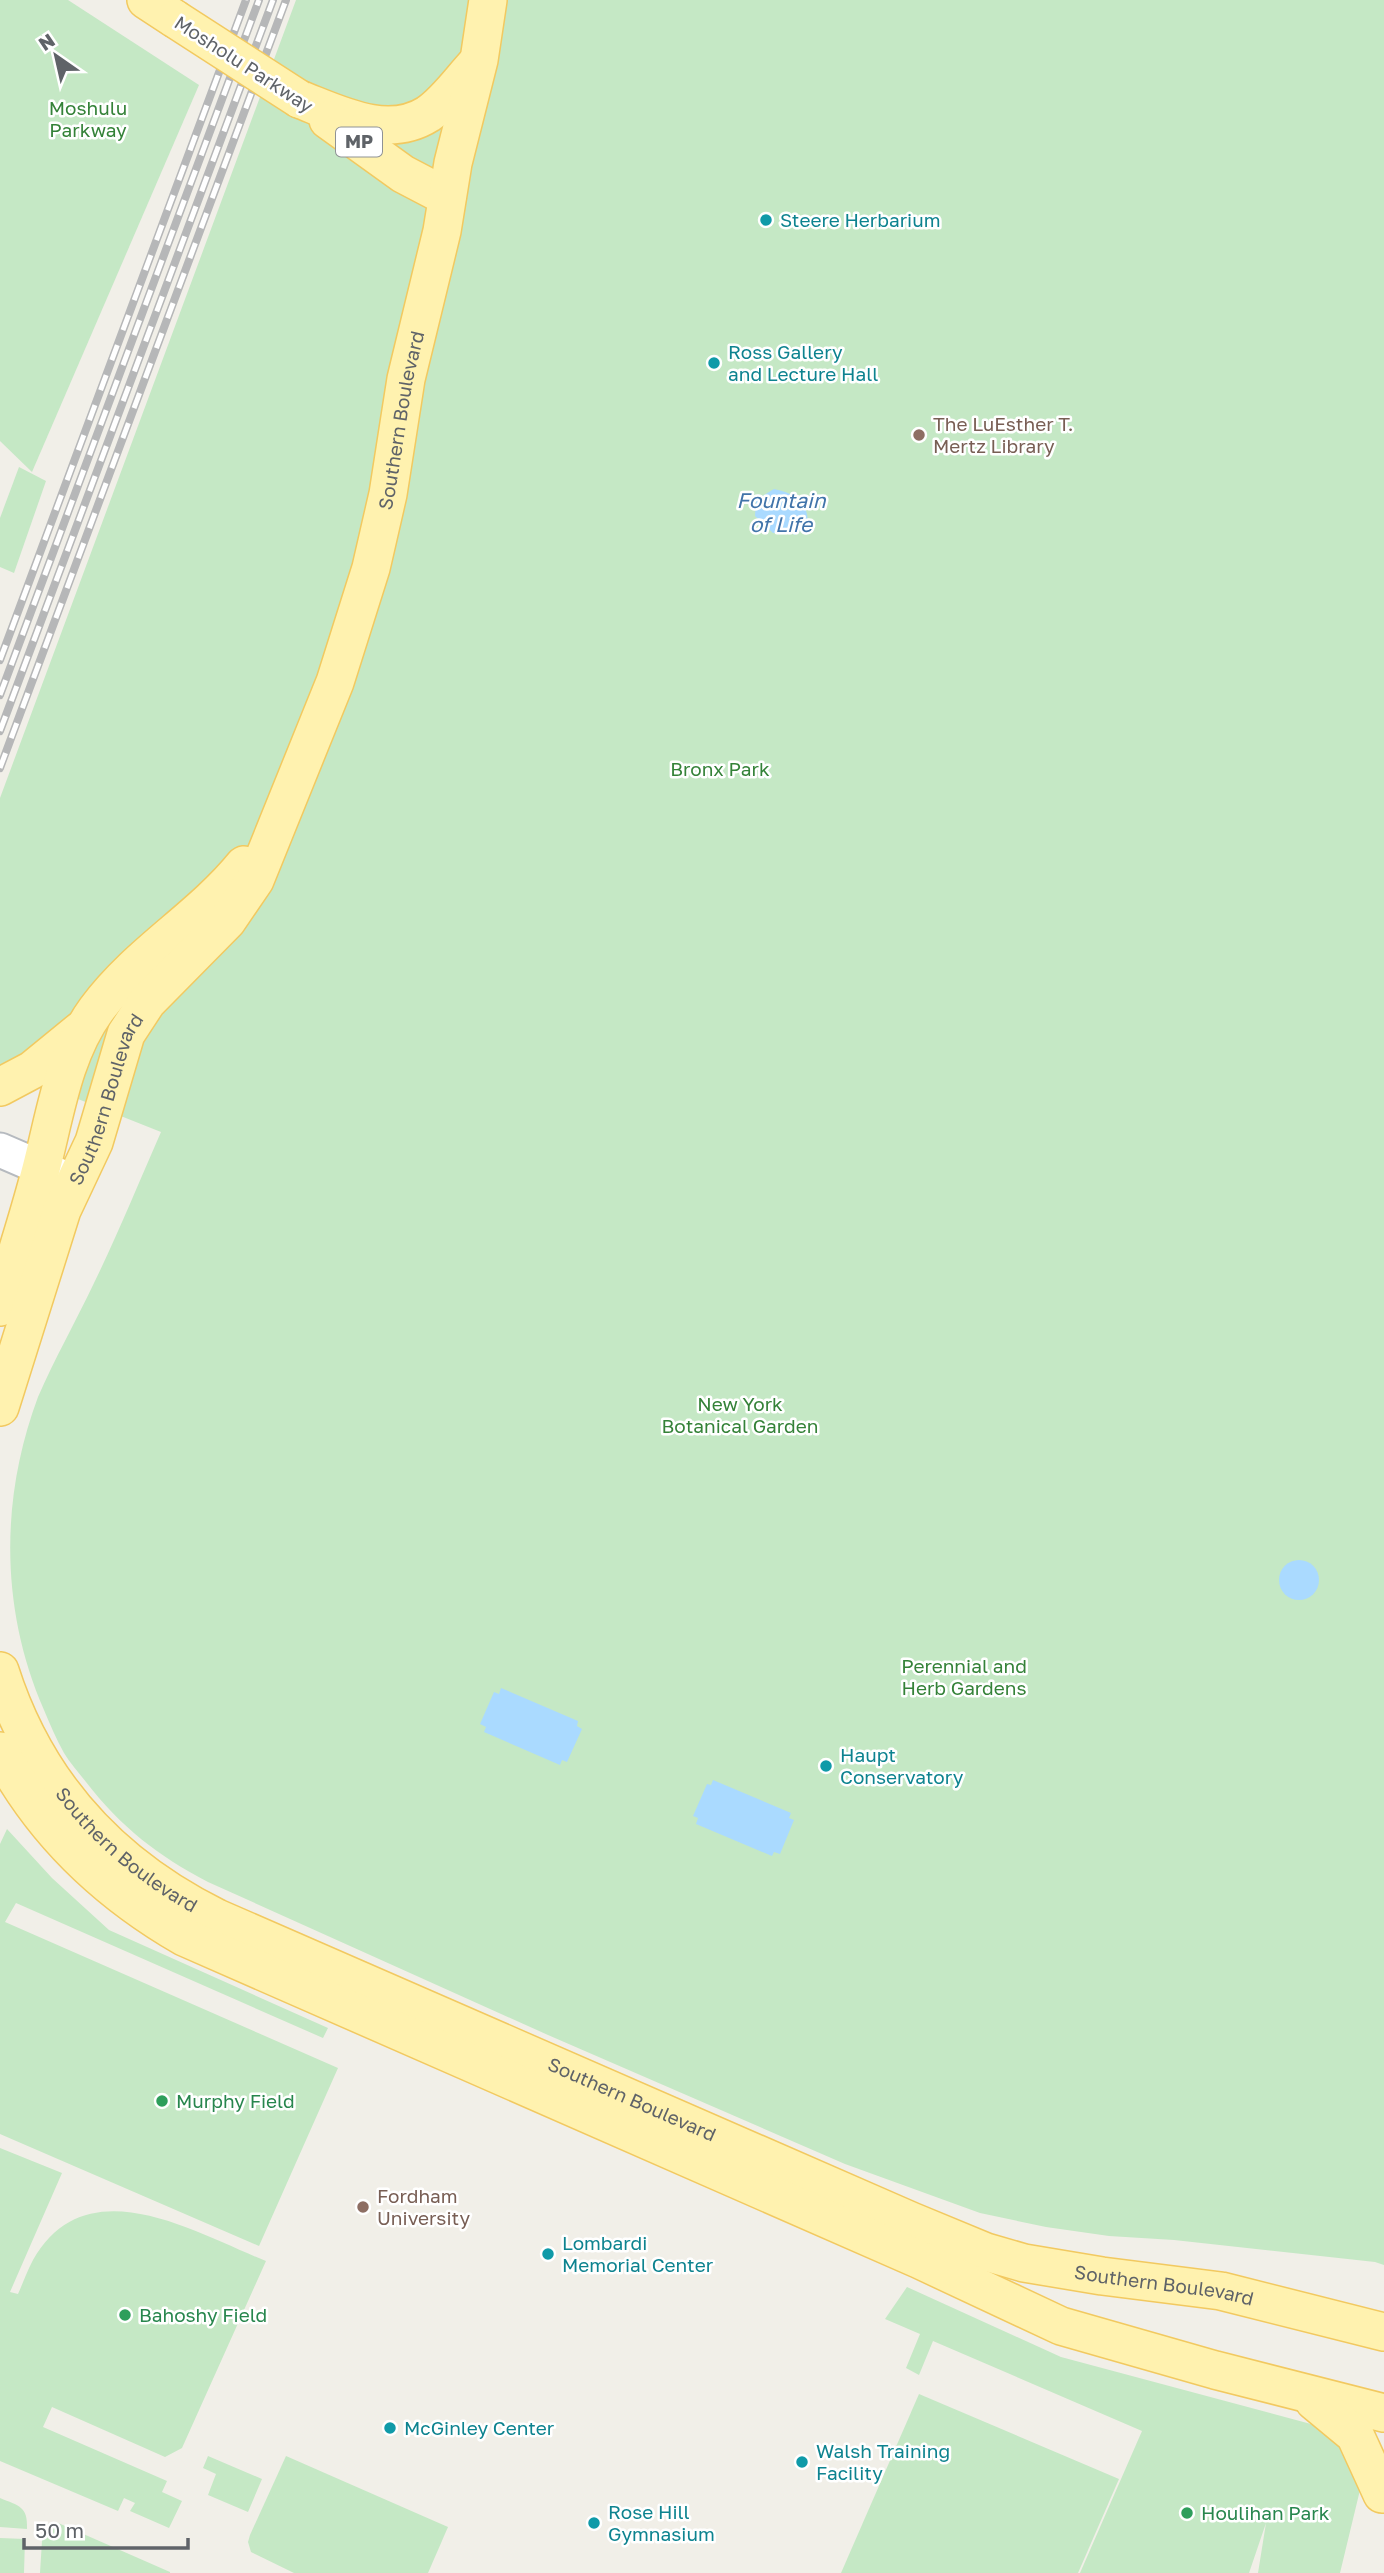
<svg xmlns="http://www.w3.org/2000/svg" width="1384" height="2573" viewBox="0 0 1384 2573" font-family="'Golos Text',sans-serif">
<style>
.green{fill:#c5e8c5}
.water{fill:#aadaff}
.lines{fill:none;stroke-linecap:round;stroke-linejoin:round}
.secondary-casing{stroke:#b6babf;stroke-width:37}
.primary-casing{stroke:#f2c960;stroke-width:40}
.secondary{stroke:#fff;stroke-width:33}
.primary{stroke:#fff2af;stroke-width:37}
.rail-casing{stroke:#b6b7b8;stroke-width:8}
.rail{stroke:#fff;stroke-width:5;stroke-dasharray:16;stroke-linecap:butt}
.primary-bridge-casing{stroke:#f2c960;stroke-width:40;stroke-linecap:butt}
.primary-bridge{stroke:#fff2af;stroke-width:37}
.culture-dot{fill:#0f9aa8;stroke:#fff;stroke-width:2.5}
.education-dot{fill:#8d6e63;stroke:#fff;stroke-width:2.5}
.leisure-dot{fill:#2e9e5b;stroke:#fff;stroke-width:2.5}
.labels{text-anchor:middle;stroke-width:5;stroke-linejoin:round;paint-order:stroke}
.shield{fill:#fff;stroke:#8f9295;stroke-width:2}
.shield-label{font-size:18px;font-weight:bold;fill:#5f6368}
.street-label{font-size:19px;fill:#5f6368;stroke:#fff}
.park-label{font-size:19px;fill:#348238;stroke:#fff}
.culture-label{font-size:19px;fill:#0d838f;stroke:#fff;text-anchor:start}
.education-label{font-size:19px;fill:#785e54;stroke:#fff;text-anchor:start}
.leisure-label{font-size:19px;fill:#27864d;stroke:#fff;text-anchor:start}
.water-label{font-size:21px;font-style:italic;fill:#4174aa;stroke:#fff}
</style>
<rect width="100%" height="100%" fill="#f1efe8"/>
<g class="green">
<polygon points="0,0 68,0 199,85 32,472 0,441"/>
<path d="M296 0H1384V2265L1375 2262 1174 2240 1109 2236 1046 2227 980 2213 845 2164 548 2035 208 1882C158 1856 121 1827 86 1782 79 1773 70 1763 64 1753 56 1739 50 1724 44 1710 0 1609 0 1499 38 1397 55 1358 76 1321 94 1283 118 1234 139 1182 161 1132L0 1068V798Z"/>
<polygon points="19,467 46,481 14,573 0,567 0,518"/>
<polygon points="7,1829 52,1878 109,1930 328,2028 323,2038 16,1903 5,1922 338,2068 259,2246 0,2134 0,1844"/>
<path d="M0 2148 62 2173 10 2292 18 2294C23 2283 27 2271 33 2260 87 2166 193 2232 266 2261L182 2448 165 2457 52 2407 43 2427 167 2481 162 2492 182 2501 169 2528 130 2511 135 2503 124 2498 118 2511 0 2461Z"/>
<polygon points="907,2287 1061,2357 1322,2427 1334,2432 1359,2478 1360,2490 1340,2573 1258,2573 1266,2523 1249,2573 1080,2573 1142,2431 933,2341 919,2375 906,2368 920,2334 885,2319"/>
<polygon points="919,2394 1119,2479 1078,2573 841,2573"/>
<polygon points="208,2456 262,2479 248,2512 208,2495 216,2474 203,2468"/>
<polygon points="286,2456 448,2527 428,2573 294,2573 251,2552 248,2542 250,2535"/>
<path d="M0 2498C19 2506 28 2506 27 2529L0 2527Z"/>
<polygon points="56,2522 170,2572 170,2573 40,2573 43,2525"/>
<polygon points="0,2538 25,2539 24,2573 0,2573"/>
</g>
<g class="water">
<path d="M774 489C797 494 807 501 808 523L795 535 791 533H773L755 516 756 500Z"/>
<circle cx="1299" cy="1580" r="20"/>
<polygon points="501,1688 578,1721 577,1726 582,1729 567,1762 562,1760 560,1765 484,1732 486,1727 480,1724 494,1692 499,1694"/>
<polygon points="713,1780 791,1813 789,1818 794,1820 780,1854 774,1852 772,1856 696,1824 698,1818 693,1816 707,1784 711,1785"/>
</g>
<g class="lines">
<defs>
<polyline id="secondary" points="0,1150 65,1178"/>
<g id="primary">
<polyline points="146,0 175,19"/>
<path d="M299 99C338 114 387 140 428 114 446 102 461 80 476 64"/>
<polyline points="328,120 403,174 447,197"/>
<polyline points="0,1087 32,1070 81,1030"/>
<path d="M0 1307C14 1261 29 1216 41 1169 55 1116 63 1055 96 1010 138 953 200 919 244 865"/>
<path id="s1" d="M0 1407 62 1210 94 1142 126 1034 147 1002 227 921 255 880 335 682 371 568 388 494 406 379 442 231 453 163 479 60 488 0"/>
<path id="s2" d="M0 1671C36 1784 112 1866 217 1918L911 2221 986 2252 1024 2263 1102 2276 1221 2291 1384 2332"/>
<path d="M0 1751C42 1831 106 1892 184 1937L918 2259 1061 2326 1215 2370 1384 2413"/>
<polyline points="1314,2401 1355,2435 1382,2494"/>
</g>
</defs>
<use href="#secondary" class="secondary-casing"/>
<use href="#primary" class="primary-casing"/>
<use href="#secondary" class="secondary"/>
<use href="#primary" class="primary"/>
<defs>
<g id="rail">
<polyline points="0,660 246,0"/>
<polyline points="0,695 259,0"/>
<polyline points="0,731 273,0"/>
<polyline points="0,768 286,0"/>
</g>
</defs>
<use href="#rail" class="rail-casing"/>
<use href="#rail" class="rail"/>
<defs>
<polyline id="primary-bridge" points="175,19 299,99"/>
</defs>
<use href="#primary-bridge" class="primary-bridge-casing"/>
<use href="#primary-bridge" class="primary-bridge"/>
</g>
<g class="culture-dot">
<circle cx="766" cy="220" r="7"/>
<circle cx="714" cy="363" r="7"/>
<circle cx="826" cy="1766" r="7"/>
<circle cx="548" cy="2254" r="7"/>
<circle cx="390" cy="2428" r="7"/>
<circle cx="802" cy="2462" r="7"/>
<circle cx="594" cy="2523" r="7"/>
</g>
<g class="education-dot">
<circle cx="919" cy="435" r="7"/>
<circle cx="363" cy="2207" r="7"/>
</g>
<g class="leisure-dot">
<circle cx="162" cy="2101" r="7"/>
<circle cx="125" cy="2315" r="7"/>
<circle cx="1187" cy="2513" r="7"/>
</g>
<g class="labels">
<rect class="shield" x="336" y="127.5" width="46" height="29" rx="5"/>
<g class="shield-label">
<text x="359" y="148">MP</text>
</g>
<g class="street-label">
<text transform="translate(244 64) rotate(33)" y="7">Mosholu Parkway</text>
<text dy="7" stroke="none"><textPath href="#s1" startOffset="1080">Southern Boulevard</textPath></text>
<text dy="7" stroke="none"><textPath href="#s1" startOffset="326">Southern Boulevard</textPath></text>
<text dy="7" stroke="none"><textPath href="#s2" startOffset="224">Southern Boulevard</textPath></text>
<text dy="7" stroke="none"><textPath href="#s2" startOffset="791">Southern Boulevard</textPath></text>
<text dy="7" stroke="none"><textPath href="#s2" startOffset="1358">Southern Boulevard</textPath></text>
</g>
<g class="park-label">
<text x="88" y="115">Moshulu<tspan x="88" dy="22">Parkway</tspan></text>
<text x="720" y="776">Bronx Park</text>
<text x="740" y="1411">New York<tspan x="740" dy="22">Botanical Garden</tspan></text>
<text x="964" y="1673">Perennial and<tspan x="964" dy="22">Herb Gardens</tspan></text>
</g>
<g class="culture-label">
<text x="780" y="227">Steere Herbarium</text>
<text x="728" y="359">Ross Gallery<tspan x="728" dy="22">and Lecture Hall</tspan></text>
<text x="840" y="1762">Haupt<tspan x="840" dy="22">Conservatory</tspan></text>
<text x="562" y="2250">Lombardi<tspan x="562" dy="22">Memorial Center</tspan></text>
<text x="404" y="2435">McGinley Center</text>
<text x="816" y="2458">Walsh Training<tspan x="816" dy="22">Facility</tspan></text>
<text x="608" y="2519">Rose Hill<tspan x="608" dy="22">Gymnasium</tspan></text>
</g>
<g class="education-label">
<text x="933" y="431">The LuEsther T.<tspan x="933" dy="22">Mertz Library</tspan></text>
<text x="377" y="2203">Fordham<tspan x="377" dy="22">University</tspan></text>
</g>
<g class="leisure-label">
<text x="176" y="2108">Murphy Field</text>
<text x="139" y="2322">Bahoshy Field</text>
<text x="1201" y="2520">Houlihan Park</text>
</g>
<g class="water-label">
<text x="781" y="508">Fountain<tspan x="781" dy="24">of Life</tspan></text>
</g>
</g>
<g transform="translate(56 56) rotate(326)" stroke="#ffffff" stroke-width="5" paint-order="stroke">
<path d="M0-5L12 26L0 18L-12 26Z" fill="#5f6368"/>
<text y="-10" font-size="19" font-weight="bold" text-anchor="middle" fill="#5f6368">N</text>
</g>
<path d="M24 2538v10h164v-10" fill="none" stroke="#5f6368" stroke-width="3.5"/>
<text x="35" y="2538" font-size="21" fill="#5f6368" stroke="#ffffff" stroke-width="5" paint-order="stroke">50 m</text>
</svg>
